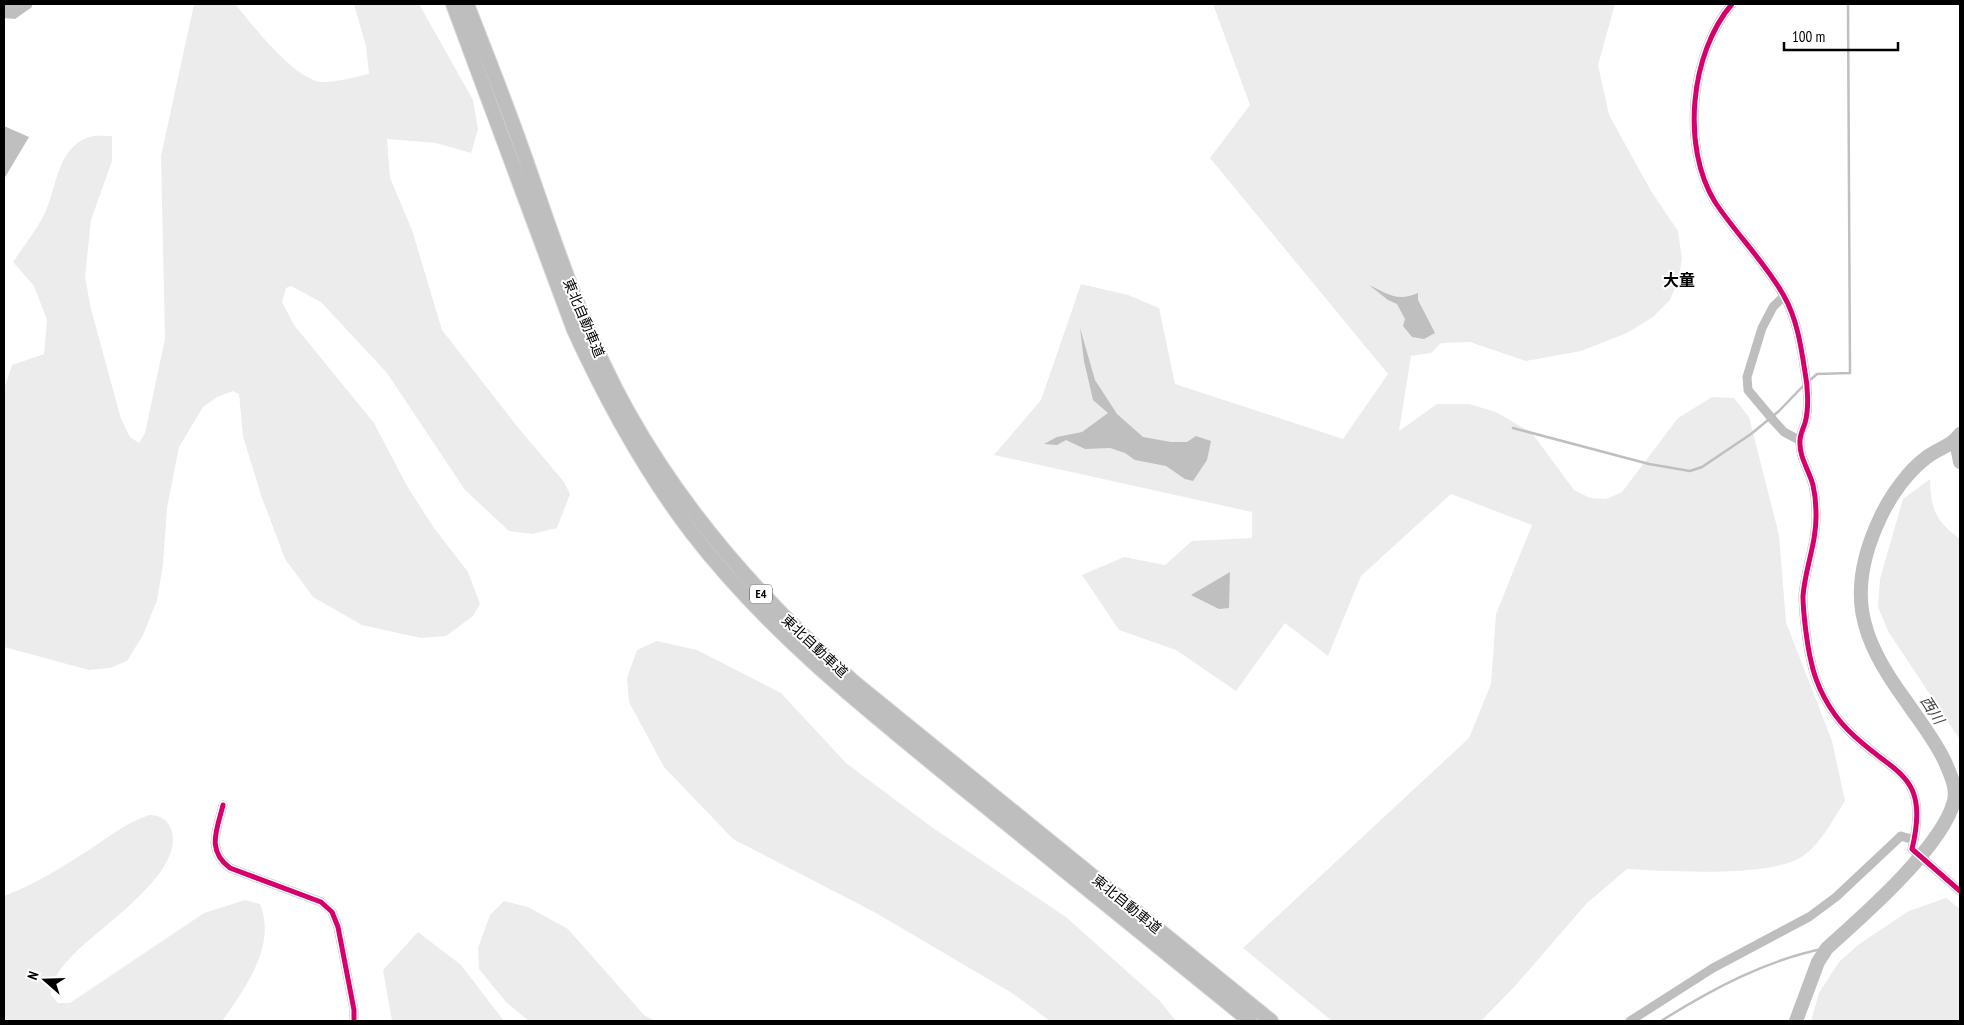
<svg xmlns="http://www.w3.org/2000/svg" width="1964" height="1025" viewBox="0 0 1964 1025" font-family="'PT Sans Narrow','Noto Sans JP',sans-serif">
<style>
.green{fill:#ececec}
.water{fill:#bfbfbf}
.lines{fill:none;stroke-linecap:round;stroke-linejoin:round}
.stream{stroke:#bfbfbf;stroke-width:2.5}
.river{stroke:#bfbfbf;stroke-width:14}
.highway-casing{stroke:#dbdbdb;stroke-width:16}
.minor{stroke:#bebebe;stroke-width:9}
.highway{stroke:#bebebe;stroke-width:14}
.cycleway-casing{stroke:#fff;stroke-width:8}
.cycleway{stroke:#d6006c;stroke-width:5}
.labels{text-anchor:middle;stroke-width:4;stroke-linejoin:round;paint-order:stroke}
.shield{fill:#fff;stroke:#4c4c4c;stroke-width:1}
.shield-label{font-size:12px;font-weight:bold;fill:#000}
.street-label{font-size:14px;fill:#000;stroke:#fff}
.water-label{font-size:15px;font-style:italic;fill:#444;stroke:#fff}
.quarter-label{font-size:16px;font-weight:bold;fill:#000;stroke:#fff}
</style>
<rect width="100%" height="100%" fill="#fff"/>
<g class="green">
<path d="M194 4H235C252 24 295 81 323 82 337 82 355 77 369 74L366 46 354 4H419L473 100 478 129 471 153 436 143 387 139 390 178 412 230 442 330 516 425 564 482 570 494 557 528 532 534 509 531 465 490 387 373 321 302 291 286 286 288 282 302 294 325 374 423 407 486 434 528 468 572 480 604 473 616 446 636 421 638 362 625 313 597 285 559 261 495 243 436 239 394 233 391 217 397 203 407 179 447 167 508 163 565 157 600 143 635 127 661 110 668 89 670 4 647V389L12 365 44 354 47 320 34 286 13 262C23 247 34 233 43 217 57 190 56 148 89 137 95 135 105 136 112 136V161L91 220 85 277 91 309 121 419 130 437 139 443 145 433 165 339 161 156Z"/>
<path d="M1213 4H1615L1598 65 1609 115 1651 191 1678 231 1682 259 1678 280 1670 300 1653 317 1627 333 1581 351 1526 361 1470 342 1441 343 1431 353 1411 356 1399 431 1437 404H1469L1496 412 1532 433 1574 490 1590 498 1606 499 1622 492 1678 418 1712 397 1734 398 1749 417 1779 535 1786 622 1832 741 1845 801C1833 819 1821 844 1803 856 1771 878 1667 871 1627 869L1587 903 1515 986 1481 1021H1332L1243 948 1469 738 1491 684 1496 614 1532 525 1451 494 1361 576 1328 656 1285 623 1236 691 1176 650 1119 630 1082 575 1124 557 1165 565 1192 541 1252 538V512L994 455 1041 400 1081 284 1128 295 1159 308 1175 384 1343 439 1388 374 1210 158 1250 105Z"/>
<path d="M1930 479C1931 509 1935 521 1960 539V740L1888 631 1878 607 1880 579 1903 499Z"/>
<polygon points="657,641 697,650 781,693 846,763 933,828 1066,917 1159,1000 1176,1021 1050,1021 1012,993 876,913 733,839 664,767 629,702 627,678 637,650"/>
<path d="M149 815C158 815 166 818 170 827 190 868 103 925 77 951 65 963 51 977 51 995L58 1003H70L204 913 245 900 260 904C277 946 245 988 222 1021H4V896C34 885 62 867 89 850 110 836 124 824 149 815Z"/>
<polygon points="1946,898 1960,909 1960,1021 1811,1021 1819,993 1839,962 1858,945 1909,911"/>
<polygon points="504,901 528,907 568,929 644,1015 655,1021 529,1021 506,1002 479,969 478,948 490,915"/>
<polygon points="418,932 461,965 504,1021 392,1021 383,970"/>
</g>
<g class="water">
<polygon points="4,4 32,4 32,7 15,19 4,18"/>
<polygon points="4,126 29,137 4,179"/>
<path d="M1369 285C1388 294 1397 302 1418 293V300L1435 333 1424 339 1412 337 1403 326 1405 319 1397 304 1388 300Z"/>
<polygon points="1080,328 1095,380 1117,414 1143,437 1171,442 1187,442 1196,436 1211,441 1207,460 1193,481 1185,479 1166,466 1135,460 1125,453 1110,448 1085,449 1066,440 1057,445 1044,444 1057,437 1082,432 1108,413 1093,400 1084,361"/>
<polygon points="1230,572 1229,608 1219,609 1191,595"/>
</g>
<g class="lines">
<g class="stream">
<polyline points="1809,381 1817,374 1850,373 1848,4"/>
<polyline points="1513,428 1649,464 1690,471 1702,467 1751,434 1779,411 1805,384"/>
<path d="M1661 1021C1712 989 1768 959 1827 948"/>
</g>
<g class="river">
<polyline points="1956,441 1960,462"/>
<path d="M1796 1021 1818 962 1827 948C1863 916 1943 846 1954 801 1957 788 1951 776 1946 764 1936 741 1920 722 1906 701 1859 637 1845 591 1881 516 1891 495 1908 471 1927 457 1938 448 1951 447 1960 434"/>
</g>
<defs>
<g id="highway">
<path d="M453 4 574 330C607 402 644 470 692 533 769 633 867 710 964 789 1059 866 1155 944 1250 1021"/>
<path d="M467 4C485 51 504 98 521 146 553 236 581 328 628 412 686 516 766 605 855 683L1271 1021"/>
</g>
</defs>
<use href="#highway" class="highway-casing"/>
<g class="minor">
<path d="M1732 4C1690 53 1681 147 1715 202 1736 234 1765 262 1784 296 1797 319 1801 346 1805 372 1808 387 1809 409 1805 423 1803 429 1800 435 1800 441 1799 457 1809 470 1813 485 1815 494 1816 504 1816 513 1817 542 1805 568 1803 596 1803 611 1807 645 1811 661 1816 686 1830 712 1848 730 1892 775 1931 771 1912 849L1960 891"/>
<polyline points="1784,296 1773,307 1762,328 1747,377 1748,390 1774,421 1784,432 1799,440"/>
<path d="M223 805C217 830 206 850 230 868L321 902 332 912 338 927 354 1010V1021"/>
<polyline points="1630,1021 1713,968 1809,917 1836,897 1901,836 1914,840"/>
</g>
<use href="#highway" class="highway"/>
<defs>
<g id="cycleway">
<path d="M1732 4C1690 53 1681 147 1715 202 1736 234 1765 262 1784 296 1797 319 1801 346 1805 372 1808 387 1809 409 1805 423 1803 429 1800 435 1800 441 1799 457 1809 470 1813 485 1815 494 1816 504 1816 513 1817 542 1805 568 1803 596 1803 611 1807 645 1811 661 1816 686 1830 712 1848 730 1892 775 1931 771 1912 849L1960 891"/>
<path d="M223 805C217 830 206 850 230 868L321 902 332 912 338 927 354 1010V1021"/>
</g>
</defs>
<use href="#cycleway" class="cycleway-casing"/>
<use href="#cycleway" class="cycleway"/>
</g>
<g class="labels">
<rect class="shield" x="750" y="584.5" width="22" height="19" rx="4"/>
<g class="shield-label">
<text x="761" y="598">E4</text>
</g>
<g class="street-label">
<text transform="translate(584 318) rotate(67)" y="5">東北自動車道</text>
<text transform="translate(815 646) rotate(43)" y="5">東北自動車道</text>
<text transform="translate(1127 904) rotate(39)" y="5">東北自動車道</text>
</g>
<g class="water-label">
<text transform="translate(1932 710) rotate(57)" y="5">西川</text>
</g>
<g class="quarter-label">
<text x="1679" y="286">大童</text>
</g>
</g>
<rect width="1964" height="1025" fill="none" stroke="#000000" stroke-width="10"/>
<g transform="translate(45 980) rotate(290)" stroke="#ffffff" stroke-width="4" paint-order="stroke">
<path d="M0-4L9 19L0 12L-9 19Z" fill="#000000"/>
<text y="-8" font-size="14" font-weight="bold" text-anchor="middle" fill="#000000">N</text>
</g>
<path d="M1784 42v8h114v-8" fill="none" stroke="#000000" stroke-width="2.5"/>
<text x="1792" y="42" font-size="15" fill="#000000" stroke="#ffffff" stroke-width="4" paint-order="stroke">100 m</text>
</svg>
